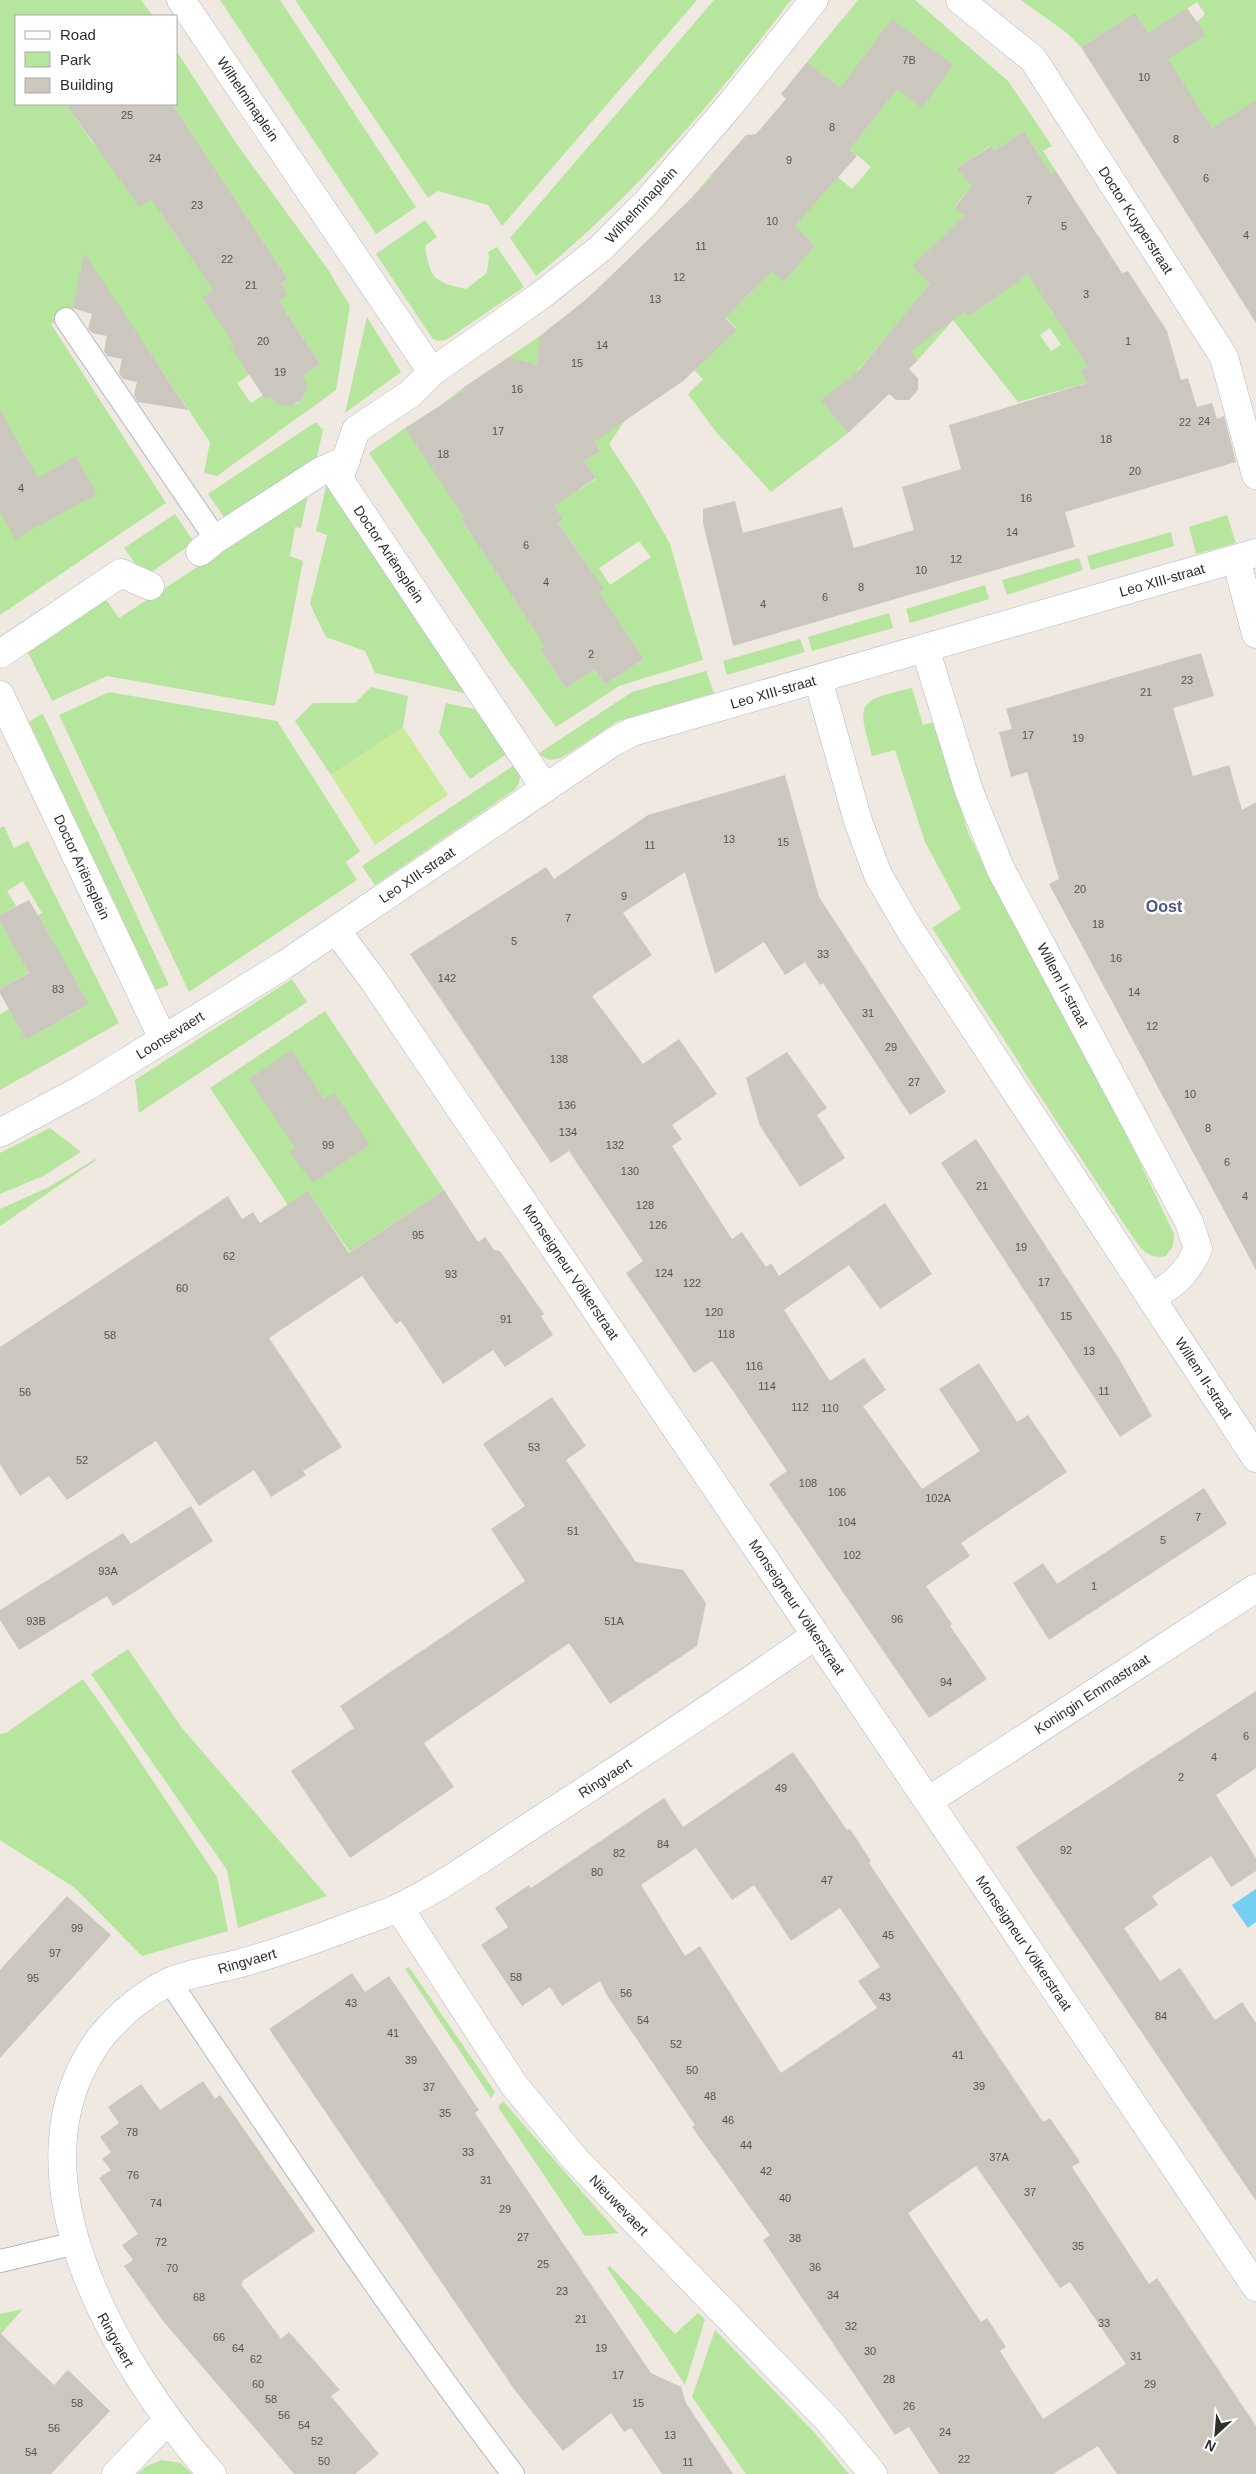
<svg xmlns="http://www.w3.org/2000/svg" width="1256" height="2474" viewBox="0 0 1256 2474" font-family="Helvetica,sans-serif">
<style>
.green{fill:#b6e59e;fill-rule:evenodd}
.pitch{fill:#c9ec9a}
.water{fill:#75cff0}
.building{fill:#cbc7bf;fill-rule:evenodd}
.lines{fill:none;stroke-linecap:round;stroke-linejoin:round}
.service-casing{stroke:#b4b7c1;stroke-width:24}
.minor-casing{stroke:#b4b7c1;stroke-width:29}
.service{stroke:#fff;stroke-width:22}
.minor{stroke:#fff;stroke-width:28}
.labels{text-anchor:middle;stroke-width:5;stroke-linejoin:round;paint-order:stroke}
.number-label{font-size:11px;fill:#555452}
.street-label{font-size:14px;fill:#2e2e2e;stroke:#fff}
.quarter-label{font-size:16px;font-weight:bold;fill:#4d5680;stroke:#fff}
</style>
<rect width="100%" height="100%" fill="#efe9e1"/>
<g class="green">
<path d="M0 0H141L153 16H16V104H93L75 117 94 145 109 135 180 242 216 288 202 297 238 342 231 346 250 374 237 383 251 403 263 395 266 399 270 397C292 415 310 402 304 375L320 364 285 310 273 304 288 294 281 283 288 279 172 104H176V50L236 143 327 268 350 306 336 390 217 476 204 473 210 442 84 254 73 310 51 324 166 503 0 615Z"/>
<polygon points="220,0 280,0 416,207 376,234"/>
<polygon points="295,0 697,0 502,226 488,205 438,191 428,198"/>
<path d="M714 0H791C715 100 634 197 536 276L510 238Z"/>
<path d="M858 0H915L1008 81 1052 146 1043 151 1056 171 1040 181 1029 166 990 191 1030 252 1049 240 1061 259 1098 235 1115 264 1049 307 1055 316 1061 312 1075 335 1082 331 1103 361 1080 370 1087 383 1018 402 953 320 918 360 893 329 857 371 877 387 855 407 837 388 822 400 848 433 771 492 717 433 688 394 703 379 671 347 657 361 677 383 654 400 645 386 617 405 626 419 609 444 641 493 670 544 703 660 619 686 556 727 508 661 369 453 405 428 444 485 481 461 469 444 465 445 453 426 455 424 440 406 464 387 463 391 475 409 473 411 490 437 475 447 501 485 522 471 511 455 521 447 505 423 529 406 546 432 559 422 527 375 524 376 512 358 509 357 540 336V340L553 357 551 359 587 404 599 395 598 393 637 364 602 319 600 321 586 303 583 302 612 276 646 312 638 320 657 341 679 320 685 325 698 313 723 343 737 329 704 296 714 286 696 268 701 263 740 303 753 290 727 264 739 252 688 202 711 175 762 224 748 240 782 281 815 246 782 215 792 204 770 184 781 172 816 202 838 177 852 189 871 167 850 149 878 113 850 91 847 94 807 62ZM1024 131 1038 153 978 192 956 169 990 146 994 151ZM970 188 995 209 978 229 954 207ZM966 250 979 266 992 258 1005 276 993 285 1000 294 968 317 964 312 952 320 932 293ZM1050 328 1061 345 1051 351 1040 335ZM550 435 564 455 593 441 600 451 584 461 596 479 562 500 549 496 544 488 559 477 536 445ZM504 490 516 506 471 535 461 519ZM551 502 563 519 558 523 584 560 576 567 586 582 528 620 481 548ZM639 541 651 557 610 585 599 568ZM589 607 609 637 623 628 644 659 605 685 595 669 566 688 540 649 558 637 554 630Z"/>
<polygon points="1021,0 1256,0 1256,110 1212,128 1196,104 1135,131 1124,115 1161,91 1149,71 1205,14 1197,2 1148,33 1135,13 1081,47 1067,33"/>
<path d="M425 220 437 237 425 246C430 279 434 282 466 289L487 273 489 257 488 252 497 247 524 287 446 340 438 341 432 338 376 254Z"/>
<polygon points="367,317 401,372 345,413"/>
<polygon points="316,422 323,430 317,457 224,517 208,494"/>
<polygon points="327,482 468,694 375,673 365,651 326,637 310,604 327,535 316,531"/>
<polygon points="308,495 301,528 295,527 290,556 303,561 275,706 107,676 52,701 27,651 105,598 119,618"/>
<polygon points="175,514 194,542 145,577 124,548"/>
<polygon points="1227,515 1236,543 1196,554 1189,527"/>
<polygon points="1171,532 1174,546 1091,570 1087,556"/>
<polygon points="1079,558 1083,570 1007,595 1002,580"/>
<polygon points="985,585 989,599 910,623 906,609"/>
<polygon points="889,613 893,628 812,651 808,637"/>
<polygon points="800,639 805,652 727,675 723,661"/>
<polygon points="706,671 714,693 618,721 561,758 550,760 538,754 632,692"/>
<polygon points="371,687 408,696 403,727 331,775 295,721 313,703 355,703"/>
<path d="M912 688 923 725 934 722 968 832 983 864 1115 1110 1174 1234 1173 1246 1166 1256C1149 1259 1144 1252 1134 1239L1021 1067 1027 1062 1021 1066 932 928 961 909 925 842 895 750 872 756C857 702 856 701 912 688Z"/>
<polygon points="109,692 277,721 360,851 346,862 357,880 189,992 59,715"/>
<polygon points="446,703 479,710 508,753 470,779 439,733"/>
<polygon points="42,714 43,714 169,985 156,990 29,722"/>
<path d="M516 764C521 774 522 782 514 790L375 885 362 866Z"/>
<polygon points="4,826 14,848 28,841 119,1023 0,1090 0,1014 9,1009 26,1040 89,1004 60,955 0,989 0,921 7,933 42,913 23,881 7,891 16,906 0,915 0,828"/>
<polygon points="292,979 307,1002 139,1113 135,1080"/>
<polygon points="325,1011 444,1190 350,1252 315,1202 288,1205 210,1088"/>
<polygon points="50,1128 81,1152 43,1176 0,1194 0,1153"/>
<polygon points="95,1159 96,1160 0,1226 0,1209 49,1187"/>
<polygon points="128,1649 182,1728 327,1896 238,1928 227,1870 91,1674"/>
<polygon points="83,1679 125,1739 217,1877 228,1931 142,1956 75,1888 0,1840 0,1734 6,1733"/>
<polygon points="409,1967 495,2092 491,2098 405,1969"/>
<polygon points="503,2101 618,2233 585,2236 498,2107"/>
<polygon points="610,2266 675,2334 698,2313 705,2319 685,2385 607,2268"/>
<polygon points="23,2309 0,2335 0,2314"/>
<polygon points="715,2330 812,2430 849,2474 746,2474 692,2397"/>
<polygon points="161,2460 181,2463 192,2474 137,2474 147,2466"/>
</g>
<polygon class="pitch" points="403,727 448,795 375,845 331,775"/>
<polygon class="water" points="1256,1889 1256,1922 1248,1928 1232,1905"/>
<g class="building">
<polygon points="1187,8 1206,35 1168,59 1212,128 1256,100 1256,323 1081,47 1135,13 1148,33"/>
<polygon points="892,19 953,65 922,108 897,89 850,149 857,156 795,226 815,246 783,282 772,271 725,318 737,330 683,381 594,442 600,451 584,461 596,478 554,506 563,519 558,523 604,589 599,592 644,659 605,685 595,669 566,688 540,649 545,646 461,519 464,517 405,428 463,391 464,387 509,357 537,365 540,336 589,297 713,177 711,175 746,135 756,134 786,99 781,94 807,62 840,88"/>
<polygon points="66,104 172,104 288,279 281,283 288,294 279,301 320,364 304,375 307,387 302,399 292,406 280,405 270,397 266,400 230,346 234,344 202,297 213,290 151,199 139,207"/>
<polygon points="1024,131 1051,174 1056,171 1122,273 1128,271 1167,331 1181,380 1188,378 1197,407 1212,403 1217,419 1224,416 1236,462 1065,512 1075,547 733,646 703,523 703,509 735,501 743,533 842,507 854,548 914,530 902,487 961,469 949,425 1087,383 1080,370 1088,367 1028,274 968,317 964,312 911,351 918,360 909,369 918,378 918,390 909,400 896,400 889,394 848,433 821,400 857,372 930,284 912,266 964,216 954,208 972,186 956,169 991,146 994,151"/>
<polygon points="84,253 130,322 188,410 138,402 134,395 137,382 123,379 119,373 122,359 107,356 104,351 107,336 92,333 88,329 92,314 73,308"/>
<polygon points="0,410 38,478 76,456 97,494 15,539 0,511"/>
<polygon points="1201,653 1214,696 1173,708 1193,776 1229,765 1242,810 1256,802 1256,1270 1049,884 1059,879 1027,772 1011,777 999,732 1012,729 1006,709"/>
<polygon points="785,775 819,897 946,1092 910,1115 823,983 820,985 805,962 785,975 764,942 715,974 685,872 623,913 652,955 592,996 643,1064 679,1039 717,1094 672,1125 682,1139 672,1146 732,1239 742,1232 766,1267 771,1263 779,1276 885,1203 895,1218 932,1274 880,1309 849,1265 784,1310 830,1381 864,1358 886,1390 863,1406 922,1489 980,1451 939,1389 979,1363 1017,1422 1028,1415 1067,1472 961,1543 970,1556 926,1586 952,1624 950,1626 987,1679 929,1718 769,1484 787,1471 733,1391 712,1361 694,1373 626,1273 643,1261 589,1181 569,1151 551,1163 410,954 546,867 554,879 648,815"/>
<polygon points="29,900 89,1004 26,1040 0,993 0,989 29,973 0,921 0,915"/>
<polygon points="292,1050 324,1099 334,1093 370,1145 313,1183 289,1152 295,1148 249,1079"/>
<polygon points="787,1052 827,1108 817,1115 845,1158 800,1187 760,1126 746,1078"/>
<polygon points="976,1139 1118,1357 1152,1416 1120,1437 941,1163"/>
<polygon points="444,1190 478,1242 485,1237 494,1250 500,1251 544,1314 541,1316 553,1335 505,1367 493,1350 443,1384 401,1321 396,1324 362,1276 269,1338 342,1447 303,1471 306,1475 271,1497 254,1470 199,1506 156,1441 67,1500 49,1476 20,1496 0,1464 0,1347 228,1196 242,1219 253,1212 260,1223 308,1191 349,1253"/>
<polygon points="552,1397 586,1446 566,1460 636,1562 683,1570 706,1603 697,1646 610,1704 569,1643 424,1743 454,1787 350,1858 291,1771 354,1728 340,1706 525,1581 491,1529 525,1506 483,1444"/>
<polygon points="1204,1488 1227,1524 1049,1640 1013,1583 1043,1563 1057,1584"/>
<polygon points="191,1506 213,1541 113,1606 107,1596 19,1650 0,1620 0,1610 123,1533 131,1544"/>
<polygon points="1256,1691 1256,1768 1216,1795 1256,1858 1256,1871 1231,1887 1211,1856 1152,1896 1158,1905 1124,1928 1160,1981 1180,1968 1215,2020 1242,2002 1256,2023 1256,2201 1016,1847"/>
<path d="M793 1752 847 1830 850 1829 871 1861 869 1863 1043 2122 1050 2118 1080 2162 1072 2167 1149 2284 1157 2278 1256 2426V2474H1117L1098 2446 1053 2474H939L909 2427 895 2435 763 2240 770 2235 692 2127 695 2125 606 1994 600 1981 562 2006 550 1987 522 2006 481 1945 508 1927 495 1908 529 1885 531 1888 664 1798 683 1827ZM696 1848 732 1900 754 1885 791 1941 840 1908 880 1967 858 1981 877 2008 781 2073 700 1946 685 1956 641 1885ZM976 2166 1060 2288 1070 2282 1126 2364 1043 2419 1000 2351 1006 2347 987 2318 981 2322 908 2213Z"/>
<polygon points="67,1896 111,1935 0,2058 0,1970"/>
<polygon points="352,1973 365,1992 389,1976 479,2110 475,2113 632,2345 651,2373 681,2387 686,2403 733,2474 662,2474 631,2428 624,2432 611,2413 563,2451 514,2389 269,2029"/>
<polygon points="203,2081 215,2099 220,2095 315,2231 242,2281 243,2283 241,2284 281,2339 289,2332 340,2390 331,2396 379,2454 355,2474 294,2474 163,2321 124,2266 133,2260 122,2245 138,2234 99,2178 111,2170 102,2159 111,2152 100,2137 119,2123 108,2107 141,2084 160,2110"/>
<polygon points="0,2333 54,2385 68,2370 110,2411 51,2474 0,2474"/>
</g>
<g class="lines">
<defs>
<g id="service">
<polyline points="66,319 216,539"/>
<path d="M170 1982C281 2147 392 2315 513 2474"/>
<polyline points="0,2261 72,2244"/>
</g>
<g id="minor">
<polyline points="181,0 432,372"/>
<polyline points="960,0 1033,59 1224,357 1256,475"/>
<polyline points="200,552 216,539 321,471 346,460"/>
<polyline points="1236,559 1256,634"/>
<path d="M925 648 969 791 1001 870 1189 1222 1198 1249C1187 1274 1175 1283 1152 1298"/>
<polyline points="0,654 121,573 150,586"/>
<polyline points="818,679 858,821 878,875 910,930 1256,1458"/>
<polyline points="0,695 163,1039"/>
<polyline points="545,788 339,479 356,430 410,394 432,372 540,296 601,248 646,203 730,105 814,0"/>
<polyline points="336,930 374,981 1256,2287"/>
<polyline points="0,1133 84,1088 284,965 613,742 632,732 1256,553"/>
<polyline points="928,1801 1256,1588"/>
<polyline points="399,1908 514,2085 575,2159 829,2421 873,2474"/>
<polyline points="116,2474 168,2420"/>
<path d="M212 2474C118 2367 0 2171 101 2037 119 2015 141 1996 167 1983 188 1973 215 1970 237 1964 278 1953 317 1939 356 1924 371 1918 386 1914 400 1907 451 1882 498 1847 546 1816 637 1757 727 1697 816 1635"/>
</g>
</defs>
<use href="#service" class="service-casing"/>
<use href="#minor" class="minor-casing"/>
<use href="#service" class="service"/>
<use href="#minor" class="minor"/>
</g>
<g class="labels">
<g class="number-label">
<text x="909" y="64">7B</text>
<text x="1144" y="81">10</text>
<text x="127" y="119">25</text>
<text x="832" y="131">8</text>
<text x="1176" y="143">8</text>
<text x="155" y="162">24</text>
<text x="789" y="164">9</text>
<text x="1206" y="182">6</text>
<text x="1029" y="204">7</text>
<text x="197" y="209">23</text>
<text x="772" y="225">10</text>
<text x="1064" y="230">5</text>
<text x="1246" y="239">4</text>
<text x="701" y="250">11</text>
<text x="227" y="263">22</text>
<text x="679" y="281">12</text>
<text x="251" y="289">21</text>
<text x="1086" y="298">3</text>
<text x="655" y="303">13</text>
<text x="263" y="345">20</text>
<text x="1128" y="345">1</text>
<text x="602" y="349">14</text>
<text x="577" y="367">15</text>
<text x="280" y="376">19</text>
<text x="517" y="393">16</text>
<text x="1204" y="425">24</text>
<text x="1185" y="426">22</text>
<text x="498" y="435">17</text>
<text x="1106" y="443">18</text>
<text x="443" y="458">18</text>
<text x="1135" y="475">20</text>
<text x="21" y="492">4</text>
<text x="1026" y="502">16</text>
<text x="1012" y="536">14</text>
<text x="526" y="549">6</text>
<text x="956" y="563">12</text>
<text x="921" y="574">10</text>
<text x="546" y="586">4</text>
<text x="861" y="591">8</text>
<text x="825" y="601">6</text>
<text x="763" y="608">4</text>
<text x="591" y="658">2</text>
<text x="1187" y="684">23</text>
<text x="1146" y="696">21</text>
<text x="1028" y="739">17</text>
<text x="1078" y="742">19</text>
<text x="729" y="843">13</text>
<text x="783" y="846">15</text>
<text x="650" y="849">11</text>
<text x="1080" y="893">20</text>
<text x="624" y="900">9</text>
<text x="568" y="922">7</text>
<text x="1098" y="928">18</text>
<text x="514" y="945">5</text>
<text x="823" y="958">33</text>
<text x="1116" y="962">16</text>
<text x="447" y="982">142</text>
<text x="58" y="993">83</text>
<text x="1134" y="996">14</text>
<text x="868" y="1017">31</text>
<text x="1152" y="1030">12</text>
<text x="891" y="1051">29</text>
<text x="559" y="1063">138</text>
<text x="914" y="1086">27</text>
<text x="1190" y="1098">10</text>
<text x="567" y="1109">136</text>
<text x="1208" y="1132">8</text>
<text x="568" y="1136">134</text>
<text x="328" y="1149">99</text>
<text x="615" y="1149">132</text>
<text x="1227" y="1166">6</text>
<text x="630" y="1175">130</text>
<text x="982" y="1190">21</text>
<text x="1245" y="1200">4</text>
<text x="645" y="1209">128</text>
<text x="658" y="1229">126</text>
<text x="418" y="1239">95</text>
<text x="1021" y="1251">19</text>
<text x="229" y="1260">62</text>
<text x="664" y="1277">124</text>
<text x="451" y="1278">93</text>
<text x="1044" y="1286">17</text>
<text x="692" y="1287">122</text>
<text x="182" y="1292">60</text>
<text x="714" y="1316">120</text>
<text x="1066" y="1320">15</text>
<text x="506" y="1323">91</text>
<text x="726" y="1338">118</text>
<text x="110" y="1339">58</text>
<text x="1089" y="1355">13</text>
<text x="754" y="1370">116</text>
<text x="767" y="1390">114</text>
<text x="1104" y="1395">11</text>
<text x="25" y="1396">56</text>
<text x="800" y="1411">112</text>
<text x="830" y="1412">110</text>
<text x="534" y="1451">53</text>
<text x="82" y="1464">52</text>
<text x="808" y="1487">108</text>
<text x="837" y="1496">106</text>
<text x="938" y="1502">102A</text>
<text x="1198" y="1521">7</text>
<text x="847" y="1526">104</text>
<text x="573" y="1535">51</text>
<text x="1163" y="1544">5</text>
<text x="852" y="1559">102</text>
<text x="108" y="1575">93A</text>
<text x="1094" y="1590">1</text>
<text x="897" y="1623">96</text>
<text x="36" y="1625">93B</text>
<text x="614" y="1625">51A</text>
<text x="946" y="1686">94</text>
<text x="1246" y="1740">6</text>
<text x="1214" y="1761">4</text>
<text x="1181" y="1781">2</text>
<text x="781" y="1792">49</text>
<text x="663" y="1848">84</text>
<text x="1066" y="1854">92</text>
<text x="619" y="1857">82</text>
<text x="597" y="1876">80</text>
<text x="827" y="1884">47</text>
<text x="77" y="1932">99</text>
<text x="888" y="1939">45</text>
<text x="55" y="1957">97</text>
<text x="516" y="1981">58</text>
<text x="33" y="1982">95</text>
<text x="626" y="1997">56</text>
<text x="885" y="2001">43</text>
<text x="351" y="2007">43</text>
<text x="1161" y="2020">84</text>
<text x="643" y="2024">54</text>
<text x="393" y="2037">41</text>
<text x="676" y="2048">52</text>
<text x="958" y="2059">41</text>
<text x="411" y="2064">39</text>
<text x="692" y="2074">50</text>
<text x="979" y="2090">39</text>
<text x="429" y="2091">37</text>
<text x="710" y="2100">48</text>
<text x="445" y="2117">35</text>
<text x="728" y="2124">46</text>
<text x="132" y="2136">78</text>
<text x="746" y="2149">44</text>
<text x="468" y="2156">33</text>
<text x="999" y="2161">37A</text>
<text x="766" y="2175">42</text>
<text x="133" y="2179">76</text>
<text x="486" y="2184">31</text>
<text x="1030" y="2196">37</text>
<text x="785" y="2202">40</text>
<text x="156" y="2207">74</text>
<text x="505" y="2213">29</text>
<text x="523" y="2241">27</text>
<text x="795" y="2242">38</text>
<text x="161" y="2246">72</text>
<text x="1078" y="2250">35</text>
<text x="543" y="2268">25</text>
<text x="815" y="2271">36</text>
<text x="172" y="2272">70</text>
<text x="562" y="2295">23</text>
<text x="833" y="2299">34</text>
<text x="199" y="2301">68</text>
<text x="581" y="2323">21</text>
<text x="1104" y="2327">33</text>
<text x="851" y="2330">32</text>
<text x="219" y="2341">66</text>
<text x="238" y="2352">64</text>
<text x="601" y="2352">19</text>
<text x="870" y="2355">30</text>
<text x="1136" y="2360">31</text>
<text x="256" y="2363">62</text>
<text x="618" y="2379">17</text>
<text x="889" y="2383">28</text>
<text x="258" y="2388">60</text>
<text x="1150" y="2388">29</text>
<text x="271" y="2403">58</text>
<text x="77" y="2407">58</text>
<text x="638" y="2407">15</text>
<text x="909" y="2410">26</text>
<text x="284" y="2419">56</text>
<text x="304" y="2429">54</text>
<text x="54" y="2432">56</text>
<text x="945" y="2436">24</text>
<text x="670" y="2439">13</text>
<text x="317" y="2445">52</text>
<text x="31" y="2456">54</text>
<text x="964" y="2463">22</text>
<text x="324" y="2465">50</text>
<text x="688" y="2466">11</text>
</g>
<g class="street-label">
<text transform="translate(248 99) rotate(56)" y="5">Wilhelminaplein</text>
<text transform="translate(641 205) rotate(-47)" y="5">Wilhelminaplein</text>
<text transform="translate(1136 220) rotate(57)" y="5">Doctor Kuyperstraat</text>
<text transform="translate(389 554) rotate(56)" y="5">Doctor Ariënsplein</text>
<text transform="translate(1162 580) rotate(-16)" y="5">Leo XIII-straat</text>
<text transform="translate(773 692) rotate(-16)" y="5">Leo XIII-straat</text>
<text transform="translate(82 867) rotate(65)" y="5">Doctor Ariënsplein</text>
<text transform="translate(417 875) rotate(-34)" y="5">Leo XIII-straat</text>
<text transform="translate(1063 985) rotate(62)" y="5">Willem II-straat</text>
<text transform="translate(170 1035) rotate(-32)" y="5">Loonsevaert</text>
<text transform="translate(571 1272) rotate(56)" y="5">Monseigneur Völkerstraat</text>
<text transform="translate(1204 1378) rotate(57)" y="5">Willem II-straat</text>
<text transform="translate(797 1607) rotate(56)" y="5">Monseigneur Völkerstraat</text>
<text transform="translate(1092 1694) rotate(-33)" y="5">Koningin Emmastraat</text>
<text transform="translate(605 1778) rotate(-33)" y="5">Ringvaert</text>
<text transform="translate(1024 1943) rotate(56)" y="5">Monseigneur Völkerstraat</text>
<text transform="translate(247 1961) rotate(-16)" y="5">Ringvaert</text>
<text transform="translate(619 2205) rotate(46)" y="5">Nieuwevaert</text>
<text transform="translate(116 2340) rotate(61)" y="5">Ringvaert</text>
</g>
<g class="quarter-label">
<text x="1164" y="912">Oost</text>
</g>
</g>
<rect x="15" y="15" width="162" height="90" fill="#ffffff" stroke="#ababab"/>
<rect x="25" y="31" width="25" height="8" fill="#ffffff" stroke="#ababab"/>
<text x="60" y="40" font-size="15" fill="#2e2e2e">Road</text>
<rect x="25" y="52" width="25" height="15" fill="#b6e59e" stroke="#ababab"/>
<text x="60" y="65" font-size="15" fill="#2e2e2e">Park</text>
<rect x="25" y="78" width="25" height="15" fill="#cbc7bf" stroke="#ababab"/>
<text x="60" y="90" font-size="15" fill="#2e2e2e">Building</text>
<g transform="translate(1216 2434) rotate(206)" stroke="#ffffff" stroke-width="4" paint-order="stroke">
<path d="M0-4L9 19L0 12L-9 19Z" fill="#2e2e2e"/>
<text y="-8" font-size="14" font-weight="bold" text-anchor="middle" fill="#2e2e2e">N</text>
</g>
</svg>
